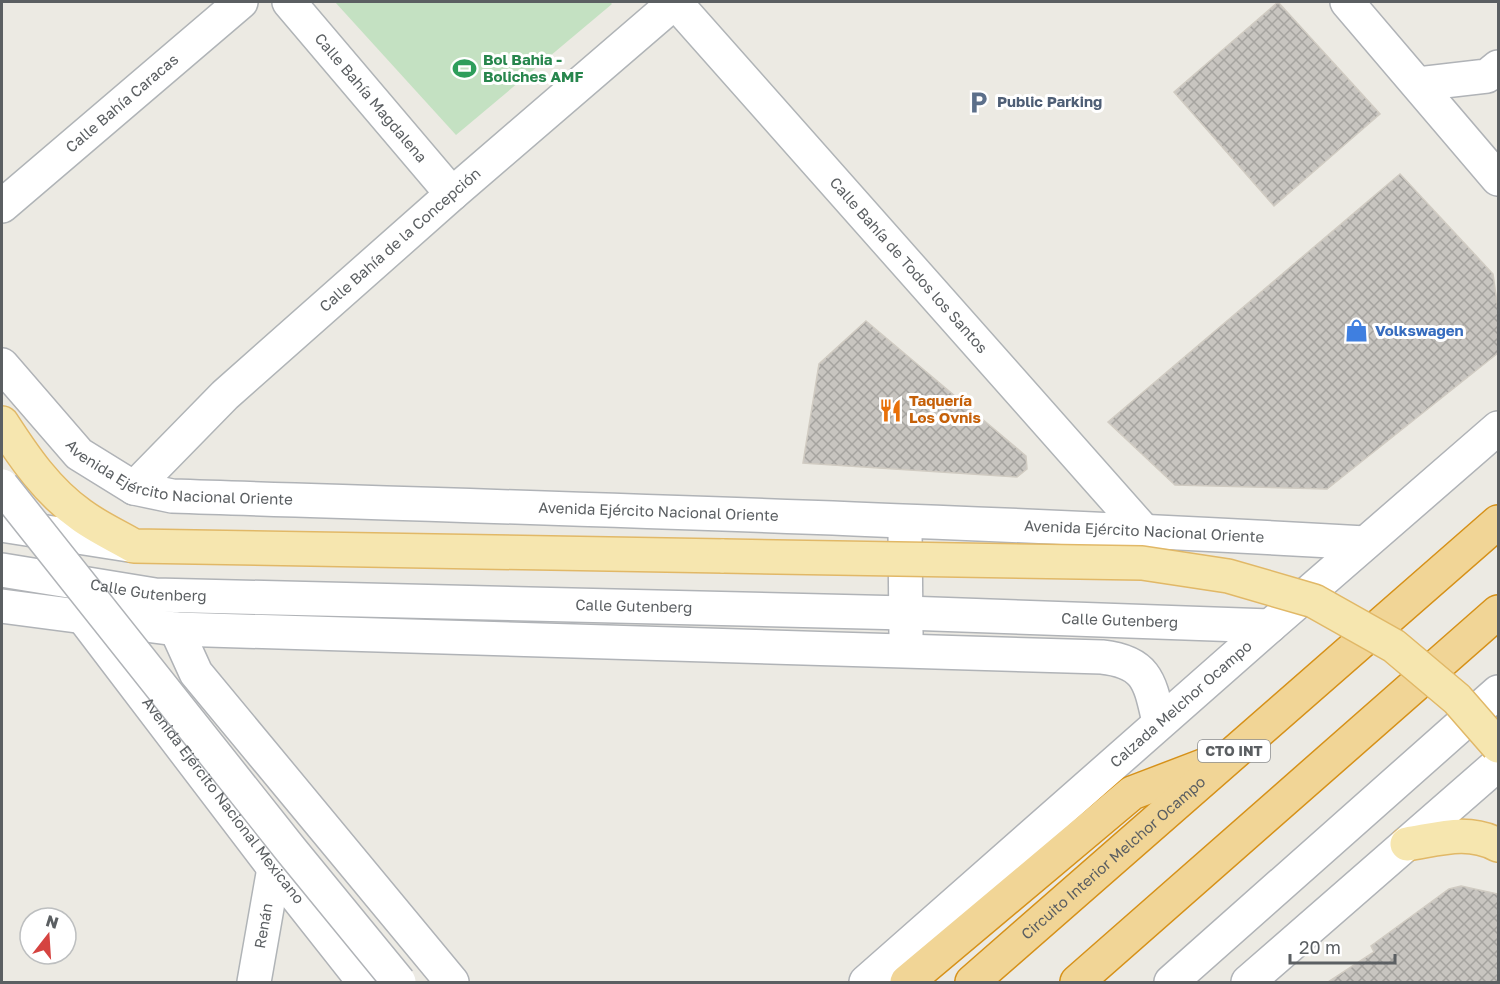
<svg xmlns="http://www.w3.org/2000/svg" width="1500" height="984" viewBox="0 0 1500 984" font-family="'Golos Text',sans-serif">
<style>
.grass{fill:#c4e1c2}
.building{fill:url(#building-cross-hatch);stroke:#d0cbc2;stroke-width:1.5}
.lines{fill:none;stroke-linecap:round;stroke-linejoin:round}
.street-casing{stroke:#b0b4b7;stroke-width:36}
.secondary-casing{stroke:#b0b3b7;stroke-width:36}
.primary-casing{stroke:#e1b867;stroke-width:36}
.highway-casing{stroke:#d69119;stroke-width:36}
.street{stroke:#fff;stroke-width:33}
.secondary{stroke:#fff;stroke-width:33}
.primary{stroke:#f6e6af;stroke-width:33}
.highway{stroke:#f1d596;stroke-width:33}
.secondary-bridge-casing{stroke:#b0b3b7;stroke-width:36;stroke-linecap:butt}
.primary-bridge-casing{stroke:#e1b867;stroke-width:36;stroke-linecap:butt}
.secondary-bridge{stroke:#fff;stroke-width:33}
.primary-bridge{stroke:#f6e6af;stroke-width:33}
.labels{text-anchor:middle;stroke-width:6;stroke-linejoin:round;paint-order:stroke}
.shield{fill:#fff;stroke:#8c8f91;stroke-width:1.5}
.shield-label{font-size:14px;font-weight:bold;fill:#5b5f62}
.leisure-label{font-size:15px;font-weight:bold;fill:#27864d;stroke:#fff;text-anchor:start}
.street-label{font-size:15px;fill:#5b5f62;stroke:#fff}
.service-label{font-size:15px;font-weight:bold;fill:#4e5e75;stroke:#fff;text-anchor:start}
.shop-label{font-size:15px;font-weight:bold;fill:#366cbe;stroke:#fff;text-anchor:start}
.food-label{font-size:15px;font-weight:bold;fill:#c56008;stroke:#fff;text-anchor:start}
</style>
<defs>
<pattern id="building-cross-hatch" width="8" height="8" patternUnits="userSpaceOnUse" patternTransform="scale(1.5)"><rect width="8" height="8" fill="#c8c5c0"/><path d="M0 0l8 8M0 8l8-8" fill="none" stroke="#a5a39f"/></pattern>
</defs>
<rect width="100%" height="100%" fill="#eceae3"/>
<polygon class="grass" points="335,2 610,2 612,4 456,135"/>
<g class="building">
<polygon points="1278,2 1380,114 1274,206 1174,92"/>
<polygon points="1400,174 1493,274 1498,310 1498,353 1327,489 1175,485 1108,422"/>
<polygon points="866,321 1026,456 1027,469 1017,477 803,463 819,364"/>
<polygon points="1461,886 1498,894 1498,982 1328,982 1374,952 1371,946 1449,889"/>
</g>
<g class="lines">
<defs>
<g id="street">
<path id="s1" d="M289 2 452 194"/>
<path id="s2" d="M675 2 1143 530"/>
<path id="s3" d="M2 206 241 2"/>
<path id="s4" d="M134 488 225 395 452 194 675 2"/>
<path id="s5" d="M254 982 274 868"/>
</g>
<g id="secondary">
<polyline points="1347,2 1498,179"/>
<polyline points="1418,84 1487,76 1498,67"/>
<path id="s6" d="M2 365 79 454 134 488 172 496C570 509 968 520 1365 543"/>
<polyline points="2,525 129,545"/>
<polyline points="905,531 906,635"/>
<path id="s7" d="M2 570 155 595 906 613 1270 626"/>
<path d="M2 606 176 629 1102 657C1148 662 1150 683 1159 722"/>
<path id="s8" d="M83 617 274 868 364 982"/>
<polyline points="176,629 196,673 452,982"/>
<path id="s9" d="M866 982 1270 626 1498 428"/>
<polyline points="1171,982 1498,692"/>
<polyline points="1248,982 1498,764"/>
</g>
<g id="primary">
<path d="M2 423C24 457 47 491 81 515 97 527 117 536 134 546L724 556"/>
<path d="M1407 844C1439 839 1468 829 1498 845"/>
</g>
<g id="highway">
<polyline points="907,982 1132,793 1208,764"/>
<path id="s10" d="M972 982 1498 522"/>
<polyline points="1077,982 1498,612"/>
</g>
</defs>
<use href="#street" class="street-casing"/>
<use href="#secondary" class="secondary-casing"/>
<use href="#primary" class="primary-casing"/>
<use href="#highway" class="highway-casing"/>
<use href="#street" class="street"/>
<use href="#secondary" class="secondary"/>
<use href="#primary" class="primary"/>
<use href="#highway" class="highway"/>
<defs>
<polyline id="secondary-bridge" points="2,486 291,850 399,982"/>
<polyline id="primary-bridge" points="724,556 1142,563 1228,576 1314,601 1394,646 1457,699 1498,746"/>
</defs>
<use href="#secondary-bridge" class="secondary-bridge-casing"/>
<use href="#primary-bridge" class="primary-bridge-casing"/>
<use href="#secondary-bridge" class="secondary-bridge"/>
<use href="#primary-bridge" class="primary-bridge"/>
</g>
<defs>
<symbol id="stadium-bare" viewBox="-9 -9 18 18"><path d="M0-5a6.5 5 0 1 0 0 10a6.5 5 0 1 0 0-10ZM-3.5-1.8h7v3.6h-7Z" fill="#2e9e5b" stroke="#fff" stroke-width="2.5" paint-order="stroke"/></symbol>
<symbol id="parking-bare" viewBox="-9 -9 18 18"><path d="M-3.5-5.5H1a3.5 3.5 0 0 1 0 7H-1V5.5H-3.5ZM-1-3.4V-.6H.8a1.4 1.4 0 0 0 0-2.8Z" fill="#5c6f8a" stroke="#fff" stroke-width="2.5" paint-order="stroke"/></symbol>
<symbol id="shop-bare" viewBox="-9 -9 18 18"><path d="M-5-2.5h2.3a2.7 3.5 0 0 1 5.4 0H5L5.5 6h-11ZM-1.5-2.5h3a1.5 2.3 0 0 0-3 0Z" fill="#3f7fe0" stroke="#fff" stroke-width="2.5" paint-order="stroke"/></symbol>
<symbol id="restaurant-bare" viewBox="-9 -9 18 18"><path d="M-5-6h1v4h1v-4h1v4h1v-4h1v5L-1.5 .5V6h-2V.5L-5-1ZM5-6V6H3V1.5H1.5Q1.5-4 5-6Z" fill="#e8710a" stroke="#fff" stroke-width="2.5" paint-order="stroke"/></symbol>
</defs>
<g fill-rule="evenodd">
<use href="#stadium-bare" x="448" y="52" width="33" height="33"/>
<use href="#parking-bare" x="962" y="86" width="33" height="33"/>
<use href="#shop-bare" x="1340" y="314" width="33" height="33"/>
<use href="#restaurant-bare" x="874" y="394" width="33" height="33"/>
</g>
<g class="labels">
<rect class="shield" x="1198" y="740" width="72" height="22" rx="4.5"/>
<g class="shield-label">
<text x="1234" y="756">CTO INT</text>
</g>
<g class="leisure-label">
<text x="483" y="65">Bol Bahia -<tspan x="483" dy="17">Boliches AMF</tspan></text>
</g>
<g class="street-label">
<text dy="5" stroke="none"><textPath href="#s1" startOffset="126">Calle Bahía Magdalena</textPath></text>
<text dy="5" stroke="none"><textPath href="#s3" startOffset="158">Calle Bahía Caracas</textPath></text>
<text dy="5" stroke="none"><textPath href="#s4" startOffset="364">Calle Bahía de la Concepción</textPath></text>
<text dy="5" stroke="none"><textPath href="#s2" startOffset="352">Calle Bahía de Todos los Santos</textPath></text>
<text dy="5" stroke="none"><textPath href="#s6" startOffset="222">Avenida Ejército Nacional Oriente</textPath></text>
<text dy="5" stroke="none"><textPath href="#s6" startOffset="708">Avenida Ejército Nacional Oriente</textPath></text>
<text dy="5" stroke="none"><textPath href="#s6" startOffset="1194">Avenida Ejército Nacional Oriente</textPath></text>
<text dy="5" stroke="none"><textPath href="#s7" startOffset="148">Calle Gutenberg</textPath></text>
<text dy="5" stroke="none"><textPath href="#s7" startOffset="634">Calle Gutenberg</textPath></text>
<text dy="5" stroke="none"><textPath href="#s7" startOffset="1120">Calle Gutenberg</textPath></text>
<text dy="5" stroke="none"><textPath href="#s9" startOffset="420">Calzada Melchor Ocampo</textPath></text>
<text dy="5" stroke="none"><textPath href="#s8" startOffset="231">Avenida Ejército Nacional Mexicano</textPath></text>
<text dy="5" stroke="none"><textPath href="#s10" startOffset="188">Circuito Interior Melchor Ocampo</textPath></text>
<text dy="5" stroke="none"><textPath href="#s5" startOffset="57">Renán</textPath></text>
</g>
<g class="service-label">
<text x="997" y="107">Public Parking</text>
</g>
<g class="shop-label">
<text x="1375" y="336">Volkswagen</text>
</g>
<g class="food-label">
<text x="909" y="406">Taquería<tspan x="909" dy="17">Los Ovnis</tspan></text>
</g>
</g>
<rect width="1500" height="984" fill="none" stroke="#5b5f62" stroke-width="6"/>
<g transform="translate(48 936) rotate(17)"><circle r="28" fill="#ffffff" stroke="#bdbfc0" stroke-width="1.5"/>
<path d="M0-4.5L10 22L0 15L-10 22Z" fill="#d54340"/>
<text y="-9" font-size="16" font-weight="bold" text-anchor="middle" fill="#5b5f62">N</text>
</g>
<path d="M1290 954v9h105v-9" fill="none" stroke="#5b5f62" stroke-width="3"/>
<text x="1299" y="954" font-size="18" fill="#5b5f62" stroke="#ffffff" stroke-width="4.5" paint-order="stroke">20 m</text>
</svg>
